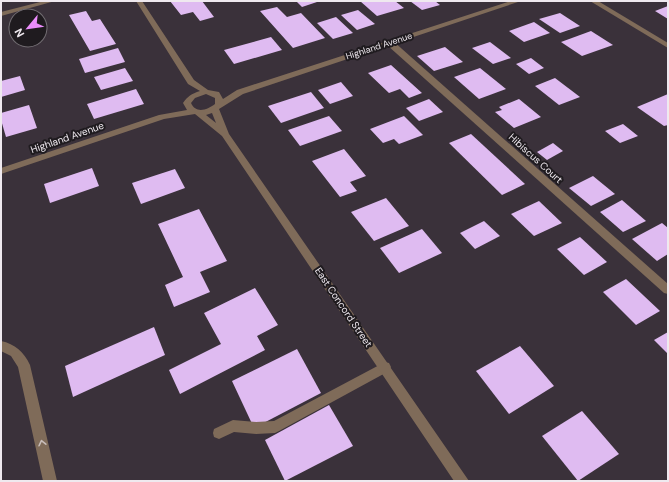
<svg xmlns="http://www.w3.org/2000/svg" width="669" height="482" viewBox="0 0 669 482" font-family="'DM Sans',sans-serif">
<style>
.building{fill:#dfbbf1}
.lines{fill:none;stroke-linecap:round;stroke-linejoin:round}
.lane{fill:#7f6b59;fill-rule:evenodd}
.street{fill:#7f6b59;fill-rule:evenodd}
.oneway{stroke:#c8bdba}
.labels{text-anchor:middle;stroke-width:4;stroke-linejoin:round;paint-order:stroke}
.far-street-label{font-size:9px;fill:#efe9ef;stroke:#1f1b1f}
.street-label{font-size:10px;fill:#efe9ef;stroke:#1f1b1f}
</style>
<rect width="100%" height="100%" fill="#3a313a"/>
<g class="building">
<polygon points="170,1 202,1 214,17 200,21 193,12 181,15"/>
<polygon points="296,1 316,1 317,2 302,7"/>
<polygon points="360,1 395,1 404,8 377,16"/>
<polygon points="410,1 435,1 440,5 422,10"/>
<polygon points="668,6 668,19 655,11"/>
<polygon points="277,7 287,17 301,13 325,38 293,48 260,11"/>
<polygon points="358,10 375,24 357,30 341,15"/>
<polygon points="86,11 92,21 100,19 116,44 90,51 69,15"/>
<polygon points="560,13 580,26 560,33 539,19"/>
<polygon points="336,17 353,33 333,39 317,23"/>
<polygon points="534,22 550,33 524,42 509,31"/>
<polygon points="591,31 613,45 582,56 561,42"/>
<polygon points="271,37 282,50 234,64 224,50"/>
<polygon points="490,42 511,58 493,64 472,48"/>
<polygon points="445,47 463,62 434,71 417,56"/>
<polygon points="118,48 125,62 85,73 79,59"/>
<polygon points="531,58 544,68 529,74 516,64"/>
<polygon points="391,65 422,93 409,98 400,89 389,93 368,73"/>
<polygon points="125,68 133,81 101,90 94,77"/>
<polygon points="480,68 506,89 479,99 454,77"/>
<polygon points="20,76 25,90 1,97 1,81"/>
<polygon points="555,78 580,97 559,105 535,86"/>
<polygon points="341,82 353,96 330,104 318,90"/>
<polygon points="136,89 144,104 94,119 87,104"/>
<polygon points="311,92 324,108 281,123 268,106"/>
<polygon points="668,94 668,125 664,126 637,107"/>
<polygon points="429,99 443,112 419,121 406,108"/>
<polygon points="519,99 541,117 514,128 495,112 502,110 499,107"/>
<polygon points="29,105 37,128 6,137 1,120 1,113"/>
<polygon points="329,116 342,131 300,146 288,130"/>
<polygon points="404,116 423,135 399,144 394,139 383,143 370,129"/>
<polygon points="623,124 638,136 620,143 605,131"/>
<polygon points="471,134 525,184 502,195 449,143"/>
<polygon points="553,143 563,151 547,160 537,152"/>
<polygon points="344,149 366,176 350,182 357,191 340,197 312,161"/>
<polygon points="92,168 99,186 50,203 44,184"/>
<polygon points="175,169 185,188 141,204 132,183"/>
<polygon points="593,176 615,194 591,206 569,188"/>
<polygon points="386,198 409,226 374,241 351,212"/>
<polygon points="622,200 646,221 623,232 600,212"/>
<polygon points="539,201 562,223 534,236 511,214"/>
<polygon points="199,209 227,261 200,272 210,292 174,307 165,285 183,277 158,224"/>
<polygon points="484,221 500,236 475,249 460,233"/>
<polygon points="662,223 668,228 668,254 657,261 632,239"/>
<polygon points="422,229 442,253 399,273 380,248"/>
<polygon points="580,237 607,262 584,275 557,249"/>
<polygon points="626,279 660,311 636,325 603,292"/>
<polygon points="255,288 278,325 257,336 265,350 180,394 169,370 221,344 204,313"/>
<polygon points="154,327 165,355 73,397 65,366"/>
<polygon points="668,332 668,354 654,340"/>
<polygon points="520,346 554,386 509,414 476,371"/>
<polygon points="297,349 321,393 254,428 232,381"/>
<polygon points="329,405 353,446 285,481 265,440"/>
<polygon points="582,411 619,454 578,481 542,436"/>
</g>
<g class="lines">
<g class="lane">
<polygon points="387,41 393,41 668,284 668,294 664,293 387,45"/>
<path d="M1 341C15 344 24 352 30 365L57 481H43L18 367 11 356 1 351Z"/>
<polygon points="385,362 389,363 391,367 389,371 279,431 275,433 256,434 234,432 219,439 214,437 213,433 214,429 233,420 256,422 274,421"/>
</g>
<g class="street">
<polygon points="44,1 55,1 1,16 1,12"/>
<path d="M136 1H142L194 80 208 90 219 92 223 99 237 90 511 1H521L243 94 219 109 229 134 469 481H454L222 136 195 114 164 119 1 174V168L159 115 187 110 183 103C188 96 191 94 200 91L188 84ZM206 94 215 98V104C207 110 196 114 191 103L195 98ZM212 113 216 123 206 115Z"/>
<polygon points="590,1 598,1 668,43 668,48"/>
</g>
</g>
<defs><path id="oneway-chevron" d="M-2-3.5L2.5 0L-2 3.5" fill="none" stroke-width="1.6" stroke-linecap="round" stroke-linejoin="round"/></defs>
<use class="oneway" href="#oneway-chevron" transform="translate(42 443) rotate(-103)"/>
<g class="labels">
<g class="far-street-label">
<text transform="translate(379 46) rotate(-18)" y="3">Highland Avenue</text>
</g>
<g class="street-label">
<text transform="translate(67 137) rotate(-19)" y="4">Highland Avenue</text>
<text transform="translate(536 158) rotate(42)" y="4">Hibiscus Court</text>
<text transform="translate(344 307) rotate(56)" y="4">East Concord Street</text>
</g>
</g>
<rect width="669" height="482" fill="none" stroke="#efe9ef" stroke-width="4"/>
<g transform="translate(28 28) rotate(241)"><circle r="19" fill="#1f1b1f" stroke="#726d72"/>
<path d="M0-3L7 15L0 10L-7 15Z" fill="#eb8dfc"/>
<text y="-6" font-size="11" font-weight="bold" text-anchor="middle" fill="#efe9ef">N</text>
</g>
</svg>
